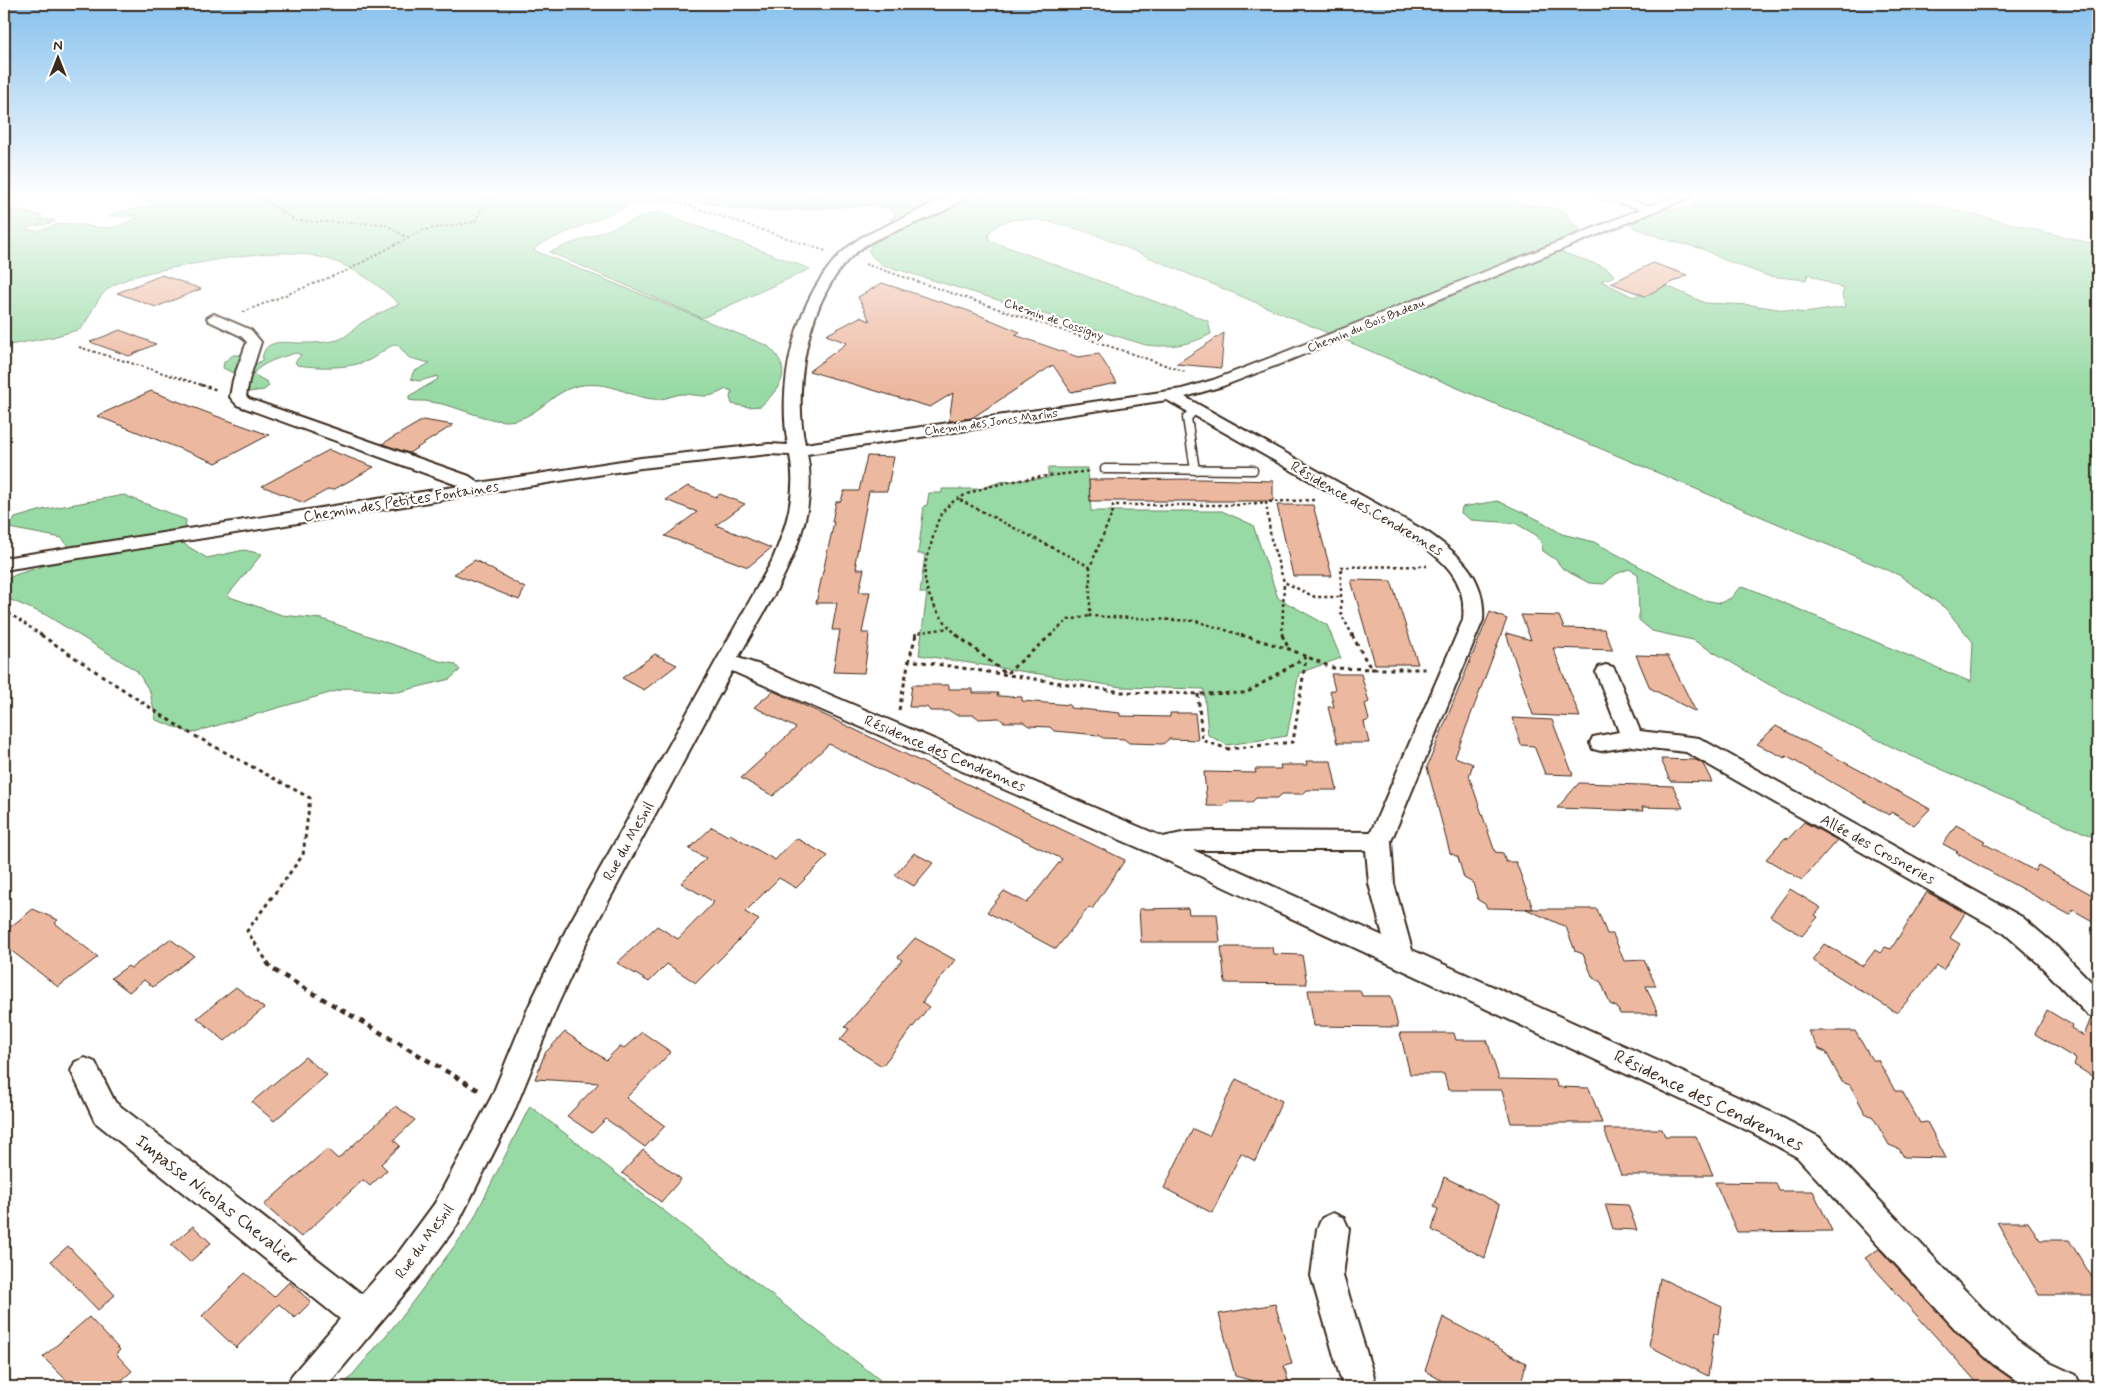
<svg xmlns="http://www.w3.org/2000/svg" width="2102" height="1391" viewBox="0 0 2102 1391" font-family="Mynerve,sans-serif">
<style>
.green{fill:#98daa5;stroke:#6a8262}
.building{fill:#edb8a0;stroke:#3b2a1e}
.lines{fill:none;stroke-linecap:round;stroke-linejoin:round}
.service-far1-casing{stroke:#3b2a1e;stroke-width:9}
.service-casing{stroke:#3b2a1e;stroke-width:11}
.minor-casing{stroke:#3b2a1e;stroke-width:4}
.path-far3{stroke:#3b2a1e;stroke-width:2;stroke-dasharray:2.5 2.5;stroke-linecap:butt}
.path-far2{stroke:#3b2a1e;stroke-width:2.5;stroke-dasharray:3 3;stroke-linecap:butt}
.path-far1{stroke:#3b2a1e;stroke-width:3;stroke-dasharray:4 4;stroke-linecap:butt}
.path{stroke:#3b2a1e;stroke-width:4.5;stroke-dasharray:5.5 5.5;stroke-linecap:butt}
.service-far1{stroke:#fff;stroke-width:6}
.service{stroke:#fff;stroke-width:8}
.minor{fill:#fff;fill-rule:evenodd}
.labels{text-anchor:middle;stroke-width:4.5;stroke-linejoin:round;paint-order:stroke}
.far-street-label{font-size:12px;fill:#3b2a1e;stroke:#fff}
.street-label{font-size:15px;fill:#3b2a1e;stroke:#fff}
.near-street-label{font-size:18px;fill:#3b2a1e;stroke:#fff}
</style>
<rect width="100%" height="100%" fill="#fff"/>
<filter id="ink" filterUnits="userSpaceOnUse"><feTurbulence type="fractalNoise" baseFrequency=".02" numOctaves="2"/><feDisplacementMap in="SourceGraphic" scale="10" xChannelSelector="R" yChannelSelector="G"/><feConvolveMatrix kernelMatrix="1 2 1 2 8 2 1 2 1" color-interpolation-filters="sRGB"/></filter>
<g filter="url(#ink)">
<g class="green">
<path d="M136 195H1488L1512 202 1557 209 1567 214 1569 220 1581 230 1578 239 1550 248 1607 268 1615 276 1601 281 1633 297 1667 286 1705 303 1751 305 1805 313 1845 307 1842 295 1844 289 1808 274 1806 280 1768 276 1722 259 1703 249 1664 239 1633 227 1632 224 1655 210 1688 208 1693 205 1691 201 1706 198 1705 195H1894L2098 245V839L1896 749 1768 684 1693 640 1652 631 1639 620 1638 574 1629 569 1616 574 1604 584 1589 583 1563 569 1556 560 1543 551 1541 542 1536 535 1515 523 1471 520 1461 513 1462 507 1497 501 1507 505 1541 521 1562 534 1594 542 1700 599 1720 603 1731 598 1739 588 1746 587 1971 682 1973 642 1945 608 1899 575 1094 234C1068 227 1005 203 988 236L991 241 1208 321 1211 334C1191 345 1168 348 1146 345L883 265 873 257 868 250 895 215 890 209 873 205 774 211 738 209 683 199 645 201 635 203 542 243 533 250 768 346C794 370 782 386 761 406L748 407 732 404 730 397 732 391 726 389C709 399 704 396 686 394 675 393 665 401 653 399 626 396 615 382 583 385 552 388 537 422 505 421 481 420 456 405 431 402 424 400 417 402 409 400V396L437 380 438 376 419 381 411 379 413 372 430 363 409 358 397 344C385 347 378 357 367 361 347 369 318 368 297 365L295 362 301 355 296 353C282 357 262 362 253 374L267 382 269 386 264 390 248 392 233 373 223 368 224 362 233 355H241L247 366 255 365 262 360C264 337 285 343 301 343 311 343 323 343 333 341 346 339 351 331 361 323 373 316 387 310 399 304 331 239 279 249 193 264 167 269 135 273 112 286 96 296 92 315 81 329L53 337 4 346V204L15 209 43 217 40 220H54L55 222 25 228C38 236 48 225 62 224 79 222 97 230 114 227 122 225 132 220 139 216H109L114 213 150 206 152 203Z"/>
<polygon points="658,211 810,269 702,318 549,252"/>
<polygon points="1048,468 1088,468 1091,511 1222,511 1253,525 1278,598 1327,625 1341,658 1299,673 1287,736 1227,745 1208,735 1204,689 1121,687 919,655 927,593 920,593 925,554 918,554 924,506 927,505 929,493 942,493 942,489 980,489 1000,482 1048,478"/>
<polygon points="124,495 186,520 184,544 207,558 244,550 262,554 227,596 282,615 322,619 439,661 455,664 460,670 450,679 398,692 347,688 191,733 156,720 150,692 137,671 46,615 4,597 4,581 15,575 52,563 71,550 62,538 9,528 15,518 42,510"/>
<polygon points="530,1106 889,1387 342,1387 399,1320 471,1224"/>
</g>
<g class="building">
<polygon points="1653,263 1687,275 1645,296 1611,283"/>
<polygon points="162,275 201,289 156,307 117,293"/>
<polygon points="882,283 969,311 1020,332 1015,335 1078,357 1099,354 1117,383 1071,392 1053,365 972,418 949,421 953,393 930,407 809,371 847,343 826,335 860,317 870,321 858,297"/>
<polygon points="120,330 156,344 129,356 90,342"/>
<polygon points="1224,333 1221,368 1176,364"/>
<polygon points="151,391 216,416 269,435 216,463 97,416"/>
<polygon points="423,420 453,425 409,453 382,444"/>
<polygon points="329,450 374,467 333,490 329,489 304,503 262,486"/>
<polygon points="867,456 894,457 887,491 869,491 855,563 857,563 856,569 864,569 859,592 870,592 862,633 869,633 868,645 864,673 833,672 840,630 832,630 837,603 816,603 834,522 832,522 836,502 841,501 844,491 859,491"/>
<polygon points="1201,479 1273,481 1273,501 1090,501 1089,480"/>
<polygon points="688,486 716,497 720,494 745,504 716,525 771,548 748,567 665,536 697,512 666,500"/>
<polygon points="1277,505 1313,505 1332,576 1293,576"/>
<polygon points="475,560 525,588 519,600 454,574"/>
<polygon points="1351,580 1391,581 1418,664 1375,664"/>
<polygon points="1490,612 1507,619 1455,757 1473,764 1469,776 1495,852 1503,853 1506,862 1516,862 1533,909 1487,908 1485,904 1478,900 1473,883 1464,878 1458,857 1450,853 1427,767"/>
<polygon points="1521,615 1559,616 1564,628 1604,629 1613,650 1553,648 1580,717 1533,715 1506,633 1531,640"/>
<polygon points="655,654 677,665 644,690 622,678"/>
<polygon points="1636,655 1668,656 1696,712 1650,688"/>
<polygon points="1331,674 1361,674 1369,702 1365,704 1369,720 1364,722 1369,743 1337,743 1328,707 1334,707 1330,691 1335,690"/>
<polygon points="912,685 949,685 949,689 973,689 973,693 998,693 997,696 1022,697 1022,701 1070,705 1070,708 1120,713 1120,716 1170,717 1170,713 1195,713 1198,740 1169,739 1163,744 1129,743 1124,739 1103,738 1099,735 1054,731 1050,727 1029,726 1023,722 1004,722 999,718 979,719 974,715 956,715 950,711 930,711 927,707 909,707"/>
<polygon points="773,691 814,710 1125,860 1092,909 1089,907 1056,949 987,912 1004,891 1027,903 1062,859 829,744 773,796 741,778 796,728 754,707"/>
<polygon points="1512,718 1552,720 1573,775 1545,774 1534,746 1521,745"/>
<polygon points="1776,726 1859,770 1930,809 1914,825 1891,812 1889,815 1786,756 1785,758 1757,744"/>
<polygon points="1661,759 1696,760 1703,764 1712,782 1670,781"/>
<polygon points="1306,761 1331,761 1337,790 1307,790 1303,794 1282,794 1278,798 1256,798 1252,802 1228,802 1224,806 1207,806 1204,772 1256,773 1255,769 1281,769 1280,765 1307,765"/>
<polygon points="1579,783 1673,786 1683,808 1642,807 1643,811 1557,808"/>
<polygon points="1804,822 1837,840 1802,880 1766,859 1785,838 1788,839"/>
<polygon points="1956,825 1985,841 1983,843 2035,871 2038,865 2098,898 2098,924 2073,910 2070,915 1956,853 1958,852 1943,844"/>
<polygon points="712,827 728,836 730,834 775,860 796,838 828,856 796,888 779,878 745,912 759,920 696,983 667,964 649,982 617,963 657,926 678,939 714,902 681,883 706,858 689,849"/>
<polygon points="914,853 933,863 914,886 895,875"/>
<polygon points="1790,889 1821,908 1815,915 1818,917 1802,936 1770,916"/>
<polygon points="1927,892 1965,913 1950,938 1960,944 1943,970 1937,966 1897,1013 1812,960 1824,944 1863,966 1875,950 1880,953 1885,947 1891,949"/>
<polygon points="1188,908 1189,914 1217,914 1220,942 1141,942 1139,909"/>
<polygon points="33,909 58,920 55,923 98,957 58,987 4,945 4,932"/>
<polygon points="1526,909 1597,909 1607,934 1613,934 1624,961 1644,960 1656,986 1646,986 1658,1014 1620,1014 1617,1007 1610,1004 1601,982 1593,978 1583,954 1575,951 1566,927"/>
<polygon points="915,938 955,960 922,1002 929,1007 882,1066 840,1040 849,1029 845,1027 902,960 898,957"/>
<polygon points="170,939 194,956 153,987 144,980 129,992 111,978 128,966 131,968"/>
<polygon points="1221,947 1272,947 1273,954 1302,955 1307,984 1225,983"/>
<polygon points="236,987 264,1008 225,1041 197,1018"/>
<polygon points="1308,990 1360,990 1362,996 1391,996 1398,1027 1314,1026"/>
<polygon points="2047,1010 2072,1025 2071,1028 2084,1036 2091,1018 2098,1020 2098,1080 2074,1065 2076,1059 2035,1034"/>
<polygon points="1808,1031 1855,1031 1872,1060 1878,1060 1895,1091 1902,1091 1920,1123 1927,1122 1946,1158 1904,1157 1899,1149 1889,1145 1873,1117 1865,1113 1850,1085 1842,1082 1826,1052 1819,1049"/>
<polygon points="565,1032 606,1060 620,1046 624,1048 642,1032 671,1052 626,1098 665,1126 645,1147 606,1119 592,1133 567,1116 599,1083 535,1079 545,1053"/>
<polygon points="1400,1033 1454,1033 1456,1040 1487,1040 1499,1079 1555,1080 1558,1087 1589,1088 1602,1123 1511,1123 1502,1090 1448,1090 1444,1074 1410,1074"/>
<polygon points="305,1057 327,1075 274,1121 252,1102"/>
<polygon points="1236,1079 1282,1101 1255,1161 1241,1153 1212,1213 1164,1188 1193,1129 1209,1136"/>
<polygon points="396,1106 415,1120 394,1140 400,1146 381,1164 387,1170 370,1186 363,1180 301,1237 264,1205 327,1149 338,1159"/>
<polygon points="1604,1129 1662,1129 1665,1136 1696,1136 1713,1175 1621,1175"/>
<polygon points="643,1150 681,1179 661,1202 622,1173"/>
<polygon points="1444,1177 1500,1204 1485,1258 1432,1230 1438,1209 1434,1207"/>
<polygon points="1715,1182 1776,1183 1779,1191 1813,1191 1832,1231 1737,1232"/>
<polygon points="1605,1204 1628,1205 1637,1230 1613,1229"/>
<polygon points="1997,1222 2028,1222 2040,1240 2069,1240 2098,1287 2098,1295 2039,1295"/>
<polygon points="193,1226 211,1243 190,1262 171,1245"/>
<polygon points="68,1246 115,1295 98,1310 51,1261"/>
<polygon points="1879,1249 1957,1333 1992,1365 2023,1387 1981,1387 1865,1258"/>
<polygon points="245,1273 274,1297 289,1282 311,1302 295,1318 279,1304 236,1348 202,1316"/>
<polygon points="1660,1278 1722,1307 1718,1335 1714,1333 1708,1376 1649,1346"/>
<polygon points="1275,1304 1292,1364 1284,1366 1290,1387 1275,1387 1235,1376 1219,1314"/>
<polygon points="89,1317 120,1350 116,1354 132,1371 114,1387 73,1387 43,1357"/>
<polygon points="1443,1317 1526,1363 1520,1387 1453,1387 1425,1371"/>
</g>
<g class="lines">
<defs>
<polyline id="service-far1" points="1599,195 1652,209"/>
<g id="service">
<polyline points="1195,409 1187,418 1195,470"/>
<polyline points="1105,469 1253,470"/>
</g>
<g id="minor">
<path d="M952 195H966C951 214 894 229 871 242 811 275 791 383 805 444L1182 389 1213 380 1275 356 1676 195H1692L1690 197 1285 362 1223 386 1185 397 1427 532C1460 555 1486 577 1483 620L1391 841 1394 884 1412 950 1773 1113 1819 1137 1982 1308 2017 1340 2050 1363 2076 1375 2081 1387H2026L1993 1364 1958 1332 1797 1157 1753 1133 1153 854 732 671 586 943 557 1006 513 1114 457 1225 421 1274 326 1387H287L292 1375 340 1319 95 1122 71 1071 75 1062 85 1058 95 1062 115 1102 362 1294 399 1252 435 1203 492 1096 529 1006 566 930 772 561C787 525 797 494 790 455L769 454 641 468 4 570V558L460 486 237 405 230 397 233 380 247 342 241 336 209 321 207 318 214 314 251 330 261 342 249 380 246 396 249 399 469 476 479 483 641 458 769 444 788 445C775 377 800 275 862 237ZM1167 400 1415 540C1445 562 1467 579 1463 620L1371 832 1215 831 1187 832 1163 837 760 665 738 658C772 596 822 528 807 454ZM1193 850H1366L1369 884 1383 936Z"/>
<polygon points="1606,665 1613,667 1616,672 1640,731 1699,738 2022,917 2056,946 2098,989 2098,1018 2088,1015 2037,962 2004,933 1686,752 1632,746 1601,751 1593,749 1590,743 1593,737 1619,732 1596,672 1599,667"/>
<polygon points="1333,1213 1344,1218 1349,1229 1343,1276 1377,1387 1343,1387 1311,1276 1317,1229 1322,1218"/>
</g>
</defs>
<use href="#service-far1" class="service-far1-casing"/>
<use href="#service" class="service-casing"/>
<use href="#minor" class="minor-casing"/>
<g class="path-far3">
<polyline points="657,195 826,251"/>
<polyline points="408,238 423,230 475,222 485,200 495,195"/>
<polyline points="865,264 1186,372"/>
<polyline points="243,312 348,270 408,238 384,224 296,221 256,195"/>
<polyline points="79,347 205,386"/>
</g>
<g class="path-far2">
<polyline points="201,385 218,390"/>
<polyline points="960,500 1090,567"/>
<polyline points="1314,500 1266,502 1271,539 1284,582 1315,597 1341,597"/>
<polyline points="4,610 43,636"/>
<polyline points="915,636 916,633 949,628"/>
<path d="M958 636C935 614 916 583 929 551 934 537 935 520 946 508 970 481 1054 476 1089 471"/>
<polyline points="1050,636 1068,620 1090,616"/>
<polyline points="1245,636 1196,621 1090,616 1090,567 1113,511 1113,505 1241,505 1266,502"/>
<polyline points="1282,636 1284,582"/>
<polyline points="1353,636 1341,614 1341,567 1427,566"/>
</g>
<g class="path-far1">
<polyline points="41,635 184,730 310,798 303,855 247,931 268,963"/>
<polyline points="916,635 909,660 1121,692 1198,694 1246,693 1306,657"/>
<polyline points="957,635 1006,674 1051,635"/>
<polyline points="1241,635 1289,649 1333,668 1376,669"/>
<polyline points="1282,635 1289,649"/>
<polyline points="1352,635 1368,664 1376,669 1426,669"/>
<polyline points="1198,694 1202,740 1228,749 1293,742 1306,658"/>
<polyline points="899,710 909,660"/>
</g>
<polyline class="path" points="267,962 272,969 480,1091"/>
<use href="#service-far1" class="service-far1"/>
<use href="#service" class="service"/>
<use href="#minor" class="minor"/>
</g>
</g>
<linearGradient id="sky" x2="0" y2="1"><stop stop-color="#87c1ee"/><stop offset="0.5" stop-color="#fff"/><stop offset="1" stop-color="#fff" stop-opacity="0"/></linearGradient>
<rect width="2102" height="389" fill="url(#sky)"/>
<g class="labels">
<g class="far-street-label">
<text transform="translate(1054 319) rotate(19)" y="4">Chemin de Cossigny</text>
<text transform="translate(1366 325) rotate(-22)" y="4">Chemin du Bois Badeau</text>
<text transform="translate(991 422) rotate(-8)" y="4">Chemin des Joncs Marins</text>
</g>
<g class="street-label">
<text transform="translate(401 501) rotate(-9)" y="5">Chemin des Petites Fontaines</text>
<text transform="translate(1367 508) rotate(30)" y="5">Résidence des Cendrennes</text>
<text transform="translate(945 753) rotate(23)" y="5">Résidence des Cendrennes</text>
<text transform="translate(628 841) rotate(-61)" y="5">Rue du Mesnil</text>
<text transform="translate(1878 849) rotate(29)" y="5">Allée des Crosneries</text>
<text transform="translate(424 1241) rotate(-54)" y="5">Rue du Mesnil</text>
</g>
<g class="near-street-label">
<text transform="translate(1709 1100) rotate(26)" y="6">Résidence des Cendrennes</text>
<text transform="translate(217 1200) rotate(38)" y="6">Impasse Nicolas Chevalier</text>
</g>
</g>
<rect width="2102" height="1391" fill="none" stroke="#fff" stroke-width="20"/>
<rect x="10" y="10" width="2082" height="1371" fill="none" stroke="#3b2a1e" stroke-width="2" filter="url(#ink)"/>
<g transform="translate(58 58)" stroke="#ffffff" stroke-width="4" paint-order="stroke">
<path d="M0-4L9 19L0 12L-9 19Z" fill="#3b2a1e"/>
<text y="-8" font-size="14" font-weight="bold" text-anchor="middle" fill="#3b2a1e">N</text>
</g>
</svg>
